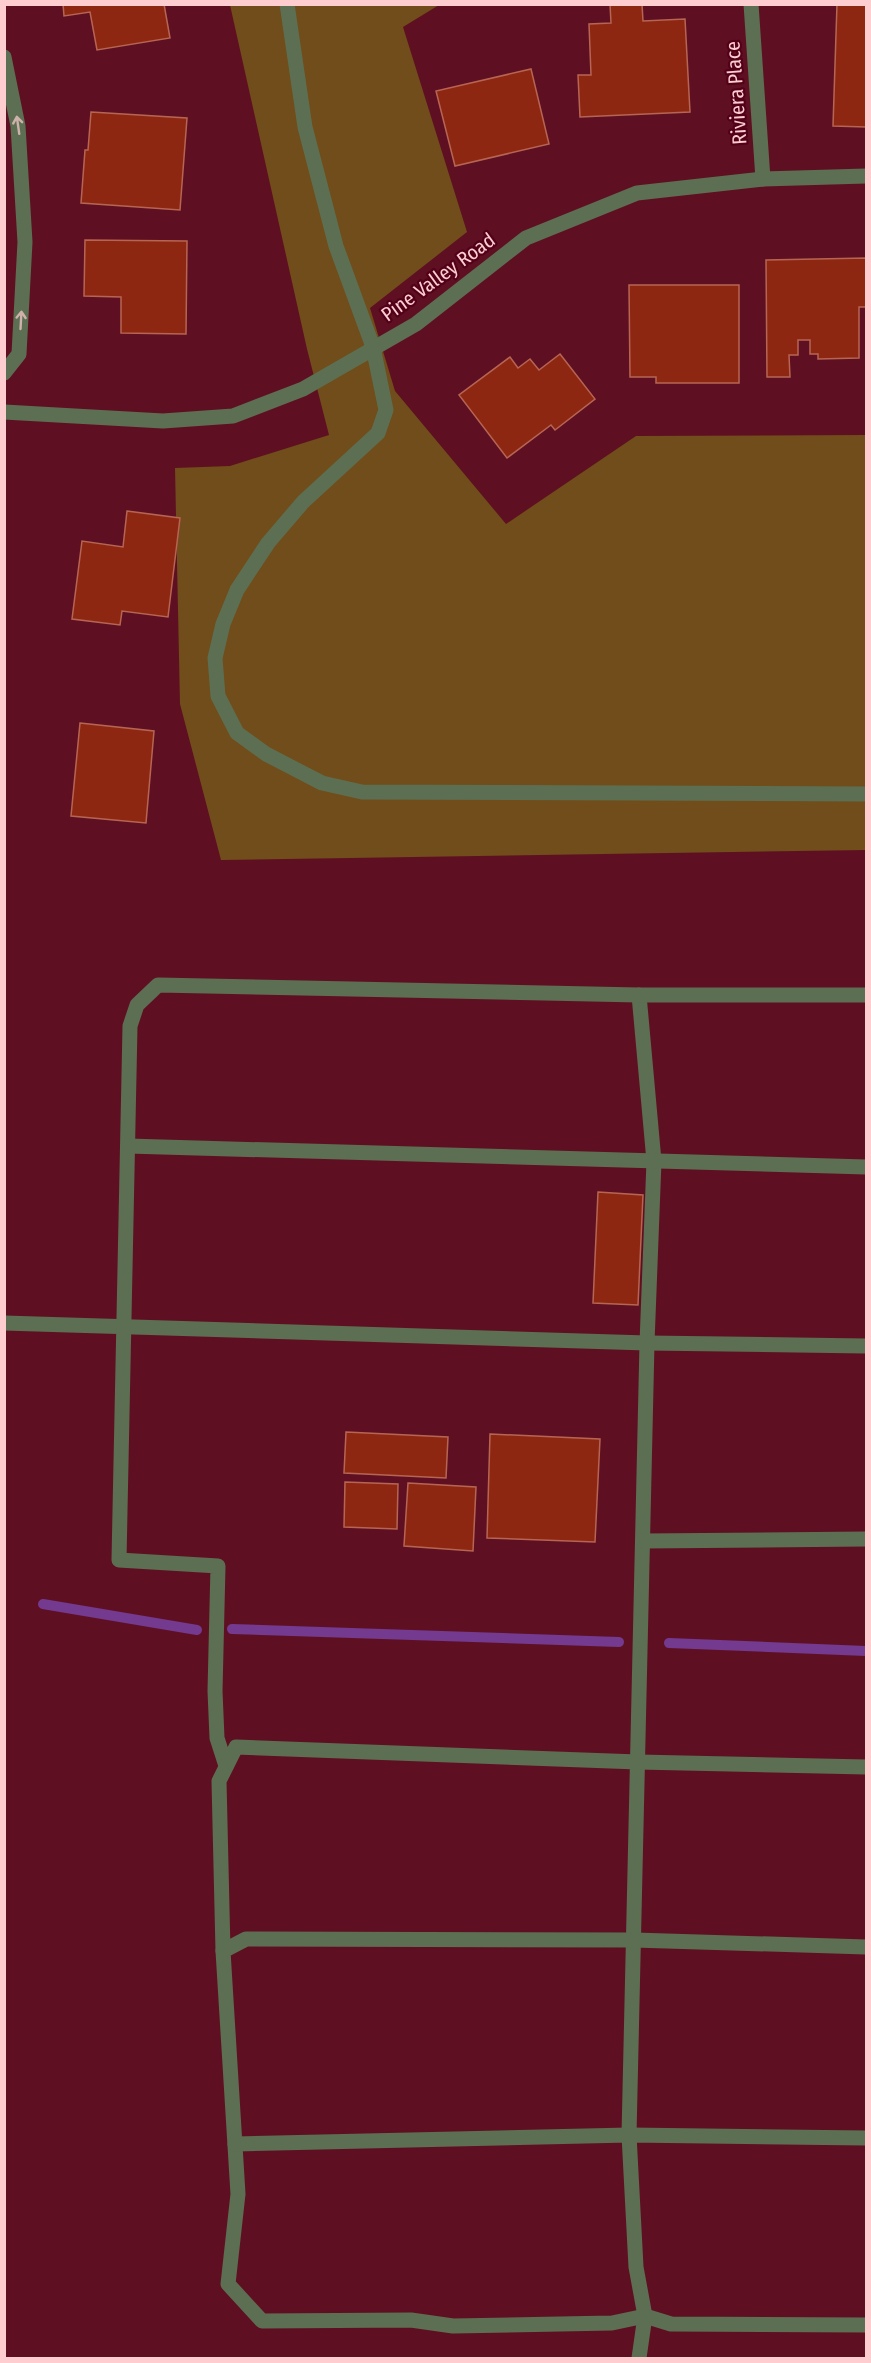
<svg xmlns="http://www.w3.org/2000/svg" width="871" height="2363" viewBox="0 0 871 2363" font-family="'Fira Sans Condensed',sans-serif">
<style>
.green{fill:#704d1a}
.lines{fill:none;stroke-linecap:round;stroke-linejoin:round}
.stream{stroke:#733a8f;stroke-width:10}
.building{fill:#8e2712;stroke:#b76553;stroke-width:1.5}
.minor{stroke:#5d6f52;stroke-width:15}
.oneway{stroke:#cdb1aa}
.labels{text-anchor:middle;stroke-width:4.5;stroke-linejoin:round;paint-order:stroke}
.street-label{font-size:20px;fill:#fdcdd0;stroke:#520118}
</style>
<rect width="100%" height="100%" fill="#5e1022"/>
<polygon class="green" points="230,5 439,5 403,27 467,232 370,308 395,391 506,524 636,436 866,435 866,850 221,860 180,704 175,468 230,466 329,435 307,349"/>
<g class="lines">
<g class="stream">
<polyline points="43,1604 197,1630"/>
<polyline points="232,1629 619,1642"/>
<polyline points="669,1643 866,1651"/>
</g>
</g>
<g class="building">
<polygon points="63,4 164,4 170,38 97,50 90,12 64,16"/>
<polygon points="610,4 642,4 643,21 685,19 690,112 580,117 578,75 591,75 589,24 611,23"/>
<polygon points="837,4 866,4 866,127 833,126"/>
<polygon points="531,69 549,144 455,166 436,91"/>
<polygon points="91,112 187,118 180,210 81,203 85,150 88,150"/>
<polygon points="85,240 187,241 186,334 121,333 121,297 84,296"/>
<polygon points="866,258 866,307 859,307 859,358 818,359 818,354 810,354 810,340 798,340 798,355 789,355 790,377 767,377 766,260"/>
<polygon points="629,285 739,285 739,383 656,383 656,377 630,377"/>
<polygon points="560,354 595,399 555,430 551,425 507,458 459,395 510,357 518,368 530,359 539,370"/>
<polygon points="127,511 180,518 168,617 122,611 120,625 72,619 82,541 123,547"/>
<polygon points="80,723 154,731 146,823 71,816"/>
<polygon points="598,1192 643,1195 638,1305 593,1303"/>
<polygon points="346,1432 448,1437 446,1478 344,1473"/>
<polygon points="490,1434 600,1439 595,1542 487,1538"/>
<polygon points="345,1482 398,1484 397,1529 344,1527"/>
<polygon points="408,1483 476,1487 473,1551 404,1546"/>
</g>
<g class="lines">
<g class="minor">
<polyline points="287,4 305,127 336,246 373,347 386,410 378,433 303,502 268,543 237,590 223,624 215,658 218,696 237,733 266,754 322,783 362,792 866,794"/>
<polyline points="751,4 763,179"/>
<polyline points="4,57 18,126 25,242 19,354 4,373"/>
<polyline points="4,412 163,421 233,416 303,389 416,324 526,238 637,193 763,179 866,176"/>
<polyline points="639,995 654,1161 647,1343 629,2135 636,2267 645,2316 639,2358"/>
<polyline points="128,1146 866,1167"/>
<polyline points="4,1323 647,1343 866,1346"/>
<polyline points="643,1541 866,1539"/>
<polyline points="226,1766 217,1738 215,1691 218,1566 119,1560 130,1026 137,1005 158,985 639,995 866,995"/>
<polyline points="866,1947 634,1940 246,1939 223,1951 238,2194 228,2284 262,2321 411,2320 453,2326 612,2323 645,2316 671,2324 866,2325"/>
<polyline points="223,1951 219,1781 236,1747 638,1762 866,1767"/>
<polyline points="235,2144 629,2135 866,2138"/>
</g>
</g>
<defs><path id="oneway-shaft" d="M-6 0H5M1.5-3L5.5 0L1.5 3" fill="none" stroke-width="1.6" stroke-linecap="round" stroke-linejoin="round" transform="scale(1.5)"/></defs>
<g class="oneway">
<use href="#oneway-shaft" transform="translate(18 125) rotate(-98)"/>
<use href="#oneway-shaft" transform="translate(21 320) rotate(-87)"/>
</g>
<g class="labels">
<g class="street-label">
<text transform="translate(736 93) rotate(-94)" y="7">Riviera Place</text>
<text transform="translate(438 277) rotate(-36)" y="7">Pine Valley Road</text>
</g>
</g>
<rect width="871" height="2363" fill="none" stroke="#fdcdd0" stroke-width="12"/>
</svg>
